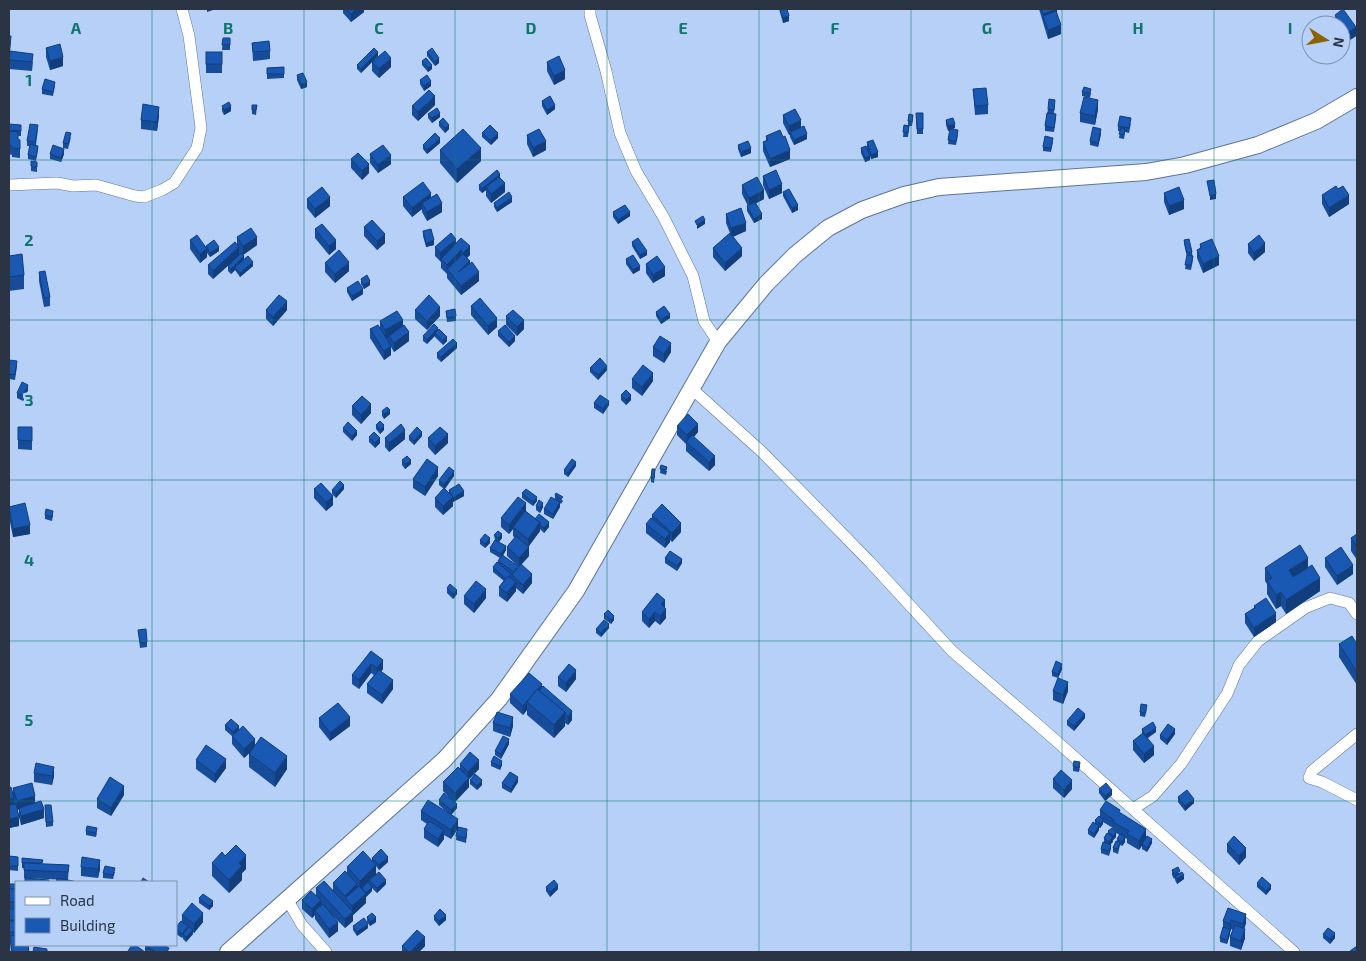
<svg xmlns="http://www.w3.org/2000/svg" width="1366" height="961" viewBox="0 0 1366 961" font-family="'Exo 2',sans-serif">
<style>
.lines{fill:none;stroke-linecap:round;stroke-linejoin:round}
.street-casing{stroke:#5d7497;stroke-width:12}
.secondary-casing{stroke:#5d7497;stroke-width:18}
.street{stroke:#fff;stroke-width:11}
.secondary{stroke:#fff;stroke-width:16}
.wall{fill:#164c9a}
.shaded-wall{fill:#123e7d}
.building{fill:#1958b3;stroke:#123e7d}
.grid{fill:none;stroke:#0f766e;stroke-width:1;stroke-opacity:0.55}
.grid-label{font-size:16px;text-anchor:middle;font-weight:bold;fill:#0f766e;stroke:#b6d0f7;stroke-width:5;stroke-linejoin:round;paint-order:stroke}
</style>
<rect width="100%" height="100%" fill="#b6d0f7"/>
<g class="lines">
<defs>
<g id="street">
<polyline points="590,9 590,15 606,71 620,133 636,171 664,218 693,276 704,321 718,342"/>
<polyline points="9,185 57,183 73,186 96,185 135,196 144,197 162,190 174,183 197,148 201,128 189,36 182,9"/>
<polyline points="691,388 762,452 869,561 952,651 1045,731 1294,952"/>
<polyline points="1357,734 1312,771 1309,778 1322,782 1357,800"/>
<polyline points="1133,809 1153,796 1181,764 1227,694 1239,665 1258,641 1305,608 1330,598 1349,603 1357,614"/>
<polyline points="287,899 302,925 326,952"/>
</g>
<polyline id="secondary" points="228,952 444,760 499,699 576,591 718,342 766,284 795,255 828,228 862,210 904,195 939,187 1146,172 1185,165 1258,145 1316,121 1357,97"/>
</defs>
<use href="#street" class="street-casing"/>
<use href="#secondary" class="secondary-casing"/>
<use href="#street" class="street"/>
<use href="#secondary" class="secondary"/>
</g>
<g class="wall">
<polygon points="343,9 364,9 364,12 351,22 343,13"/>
<polygon points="779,9 787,9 789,21 783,23"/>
<polygon points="1039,9 1057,9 1057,14 1061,34 1048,39"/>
<polygon points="1335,15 1356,36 1347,42 1341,33 1341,25 1335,25"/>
<polygon points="9,36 11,40 10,51 33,62 32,71 9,69"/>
<polygon points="223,38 230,38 230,50 222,50"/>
<polygon points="252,43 270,51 270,59 253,61"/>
<polygon points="46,48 63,66 50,70 46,57"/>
<rect x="206" y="52" width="16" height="21"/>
<polygon points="427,52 439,63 435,66 427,56"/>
<polygon points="378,56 374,60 391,67 379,78 372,71 372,62 361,73 357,69 357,65"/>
<polygon points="422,61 432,69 428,72 422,65"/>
<polygon points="547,62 565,79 554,85 547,71"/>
<polygon points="284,67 284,78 267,79 267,68"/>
<polygon points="297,75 307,87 301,89 297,80"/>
<polygon points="420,80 431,86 424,91 420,84"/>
<polygon points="55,86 53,96 42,94 42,89"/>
<polygon points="973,89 988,105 988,114 975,115"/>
<polygon points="1082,92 1091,93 1090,98 1082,96"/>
<polygon points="542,101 555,109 547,115 542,106"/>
<polygon points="1055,104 1054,113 1056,118 1054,132 1045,131 1045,126 1048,109"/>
<polygon points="252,105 257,105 256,115 252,114"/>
<polygon points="435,105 418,121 412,115 412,106"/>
<polygon points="222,106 231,111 224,115 222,111"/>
<polygon points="1098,109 1095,125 1080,122 1080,113"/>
<polygon points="916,113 923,113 923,134 917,134"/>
<polygon points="428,114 440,117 432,123 428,118"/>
<polygon points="783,115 801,128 807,139 794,145 790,137 790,135 789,135 783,123"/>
<polygon points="159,116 157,131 141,129 141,120"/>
<polygon points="913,119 912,126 909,126 908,137 903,137 904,125 908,125 908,121"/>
<polygon points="946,120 955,128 952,129 958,135 956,145 948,144 950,130 948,131 946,125"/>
<polygon points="439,122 449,129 445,133 439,126"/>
<polygon points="1131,123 1129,133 1125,132 1124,139 1119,138 1120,131 1118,131 1118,126"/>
<polygon points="21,125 21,136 18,136 18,139 20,148 20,158 12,157 12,155 9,154 9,131"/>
<polygon points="38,129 36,145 38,150 36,161 28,159 28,155 30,146 27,146 27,141"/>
<polygon points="482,133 498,138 491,145 482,137"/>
<polygon points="1101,134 1098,147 1090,145 1090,141"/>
<polygon points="527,135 546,150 533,157 527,144"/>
<polygon points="766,136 790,159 770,167 763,151 763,142 766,141"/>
<polygon points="71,137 68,149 63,148 63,143"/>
<polygon points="867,142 878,157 871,159 870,156 870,160 865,162 861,153 861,148 867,147"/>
<polygon points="1053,142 1051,152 1043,151 1043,147"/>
<polygon points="440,143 427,154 423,149 423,145"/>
<polygon points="738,145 751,153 741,157 738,149"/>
<polygon points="440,150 481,161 457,183 440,163"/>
<polygon points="50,154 64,154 61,162 50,159"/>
<polygon points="370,154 391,164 378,173 370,163"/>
<polygon points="351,159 369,173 362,180 351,168"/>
<polygon points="31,166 37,167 37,172 31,171"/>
<polygon points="763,176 782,193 769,199 763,185"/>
<polygon points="500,177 505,192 491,203 486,196 486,190 482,193 479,190 479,185"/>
<polygon points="742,185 764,199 756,203 762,219 754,223 747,211 747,206 748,206 742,194"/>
<polygon points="783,192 798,210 792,213 783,196"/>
<polygon points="1164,193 1184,209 1169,215 1164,202"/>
<polygon points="1322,195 1349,204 1329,217 1322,204"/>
<polygon points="403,197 431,198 442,212 427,221 422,212 422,209 412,217 403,206"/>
<polygon points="307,199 330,206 315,218 307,208"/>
<polygon points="512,202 497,212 494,207 494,203"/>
<polygon points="613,212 630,216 618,224 613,217"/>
<polygon points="726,214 746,231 733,237 742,256 725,271 713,257 713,248 730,233 726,223"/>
<polygon points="364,227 385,243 377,250 364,236"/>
<polygon points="315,229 336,249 329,255 315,238"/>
<polygon points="423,231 434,245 426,247 423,236"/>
<polygon points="237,237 257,245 243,255 244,259 253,266 240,277 235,270 231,274 228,271 228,266 232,262 213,279 208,274 208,265 237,244"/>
<polygon points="190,240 206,247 219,251 210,257 207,253 207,257 200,263 190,249"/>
<polygon points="1184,240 1192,252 1193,260 1191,270 1185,269 1187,257 1184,244"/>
<polygon points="632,242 647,255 640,259 632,246"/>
<polygon points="456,243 470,255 467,258 479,281 461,295 447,278 447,274 441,268 441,262 435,256 435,247"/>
<polygon points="1200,244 1219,265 1203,273 1197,258 1197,250 1200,248"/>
<polygon points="1248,244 1265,252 1254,261 1248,253"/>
<polygon points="9,256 24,275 24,289 9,291"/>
<polygon points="626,259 640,270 633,274 626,264"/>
<polygon points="325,263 349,271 335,283 325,272"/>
<polygon points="646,264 665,276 653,283 646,273"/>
<polygon points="39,272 50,297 50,306 44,307 39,281"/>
<polygon points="361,279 370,285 364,289 361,284"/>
<polygon points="347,288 363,294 352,301 347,292"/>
<polygon points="471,306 497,327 488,335 471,315"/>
<polygon points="266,310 287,310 273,326 266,319"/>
<polygon points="415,310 440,316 427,330 415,319"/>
<polygon points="446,311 456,316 456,321 447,322"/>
<polygon points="656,312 670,318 661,324 656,316"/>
<polygon points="506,316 524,329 517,336 506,325"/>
<polygon points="380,321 403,326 409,341 394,352 391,347 391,355 384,360 370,338 370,329 380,328"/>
<polygon points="438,330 447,341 443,345 435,337 435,335 427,344 423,341 423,336"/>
<polygon points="498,331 515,341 509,347 498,336"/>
<polygon points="653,347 671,352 664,363 653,356"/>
<polygon points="457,348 441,362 437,358 437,353"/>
<polygon points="9,360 17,366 15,380 9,379"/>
<polygon points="590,368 607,370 598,380 590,372"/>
<polygon points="632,379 653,381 642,396 632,388"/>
<polygon points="28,390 23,401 17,398 17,393"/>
<polygon points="621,395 631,400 626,405 621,400"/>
<polygon points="594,403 609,405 603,414 594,408"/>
<polygon points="352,406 371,413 361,424 352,415"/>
<polygon points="382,411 390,414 384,419 382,416"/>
<polygon points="376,425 384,430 380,434 376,429"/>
<polygon points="677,426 698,432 694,437 715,465 709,471 686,451 686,444 677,435"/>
<polygon points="18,427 32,427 32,450 18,449"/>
<polygon points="343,428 357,435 352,441 343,432"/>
<polygon points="409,436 422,436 414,445 409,440"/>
<polygon points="369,437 380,443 375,448 369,442"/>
<polygon points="385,438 405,439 389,452 385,447"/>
<polygon points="428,438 448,443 435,455 428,447"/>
<polygon points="402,460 411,464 405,469 402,465"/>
<polygon points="661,465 667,471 666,475 660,473"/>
<polygon points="576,466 568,477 564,474 564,470"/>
<polygon points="655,474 654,483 651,482 651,478"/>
<polygon points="438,476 425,496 413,488 413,479"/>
<polygon points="454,476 445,489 449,493 449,490 464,496 453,502 453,501 453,506 443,515 435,507 435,498 444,489 439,485 439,480"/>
<polygon points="314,489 333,505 326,511 314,498"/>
<polygon points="344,489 336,498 332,494 332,490"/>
<polygon points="522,493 537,501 533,506 522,498"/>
<polygon points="556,493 563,501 561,504 560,503 560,507 553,519 544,514 544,509 555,499 555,495"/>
<polygon points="536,506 543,507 540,513 536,510"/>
<polygon points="9,507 30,534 13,537 9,517"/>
<polygon points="526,511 535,519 549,527 544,533 540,529 540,531 529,546 529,556 521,565 532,583 523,594 516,588 516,591 507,602 499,596 499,587 504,581 493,572 493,567 498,563 498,561 500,558 490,552 490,548 495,540 494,535 502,538 499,542 506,550 503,555 518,568 519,567 507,556 507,547 515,538 513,536 513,529 509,534 501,527 501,518"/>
<polygon points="45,515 53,515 52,521 45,519"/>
<polygon points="652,515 681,532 672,542 670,540 670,542 665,548 646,533 646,524 652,519"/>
<polygon points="1357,534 1357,560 1351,551 1351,538"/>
<polygon points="480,540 490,543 485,548 480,544"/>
<polygon points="665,558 682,563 677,571 665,563"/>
<polygon points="1325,558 1353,574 1337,585 1325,567"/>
<polygon points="1308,567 1320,591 1286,614 1281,606 1276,609 1267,594 1267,584 1265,581 1265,568"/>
<polygon points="447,588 457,594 453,599 447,593"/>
<polygon points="464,596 486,598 474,613 464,604"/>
<polygon points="1254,606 1276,622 1254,637 1245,623 1245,614 1254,608"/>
<polygon points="665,608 666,618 660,625 655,621 649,628 642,621 642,612"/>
<polygon points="604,614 614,620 611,624 604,619"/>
<polygon points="609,628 601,637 596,633 596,629"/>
<polygon points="138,630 147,642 147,647 140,648"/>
<polygon points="1339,644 1357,644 1357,685 1339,657"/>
<polygon points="371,651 383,669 381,671 393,689 382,704 367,693 367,684 374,675 371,673 359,689 352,684 352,675"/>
<polygon points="1062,669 1058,678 1068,691 1063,704 1053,700 1053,691 1058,678 1052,676 1052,672"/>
<polygon points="558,677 576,679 566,692 558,686"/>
<polygon points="542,687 572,720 568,725 565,723 565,726 554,738 527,715 527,710 523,715 510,703 510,694"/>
<polygon points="1147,709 1145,717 1140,716 1140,712"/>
<polygon points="319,718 350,726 330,741 319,727"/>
<polygon points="1085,718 1074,731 1067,725 1067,721"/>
<polygon points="493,723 513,726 510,737 493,731"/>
<polygon points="225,725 239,730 255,746 287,769 275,787 249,767 249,754 250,752 244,758 232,744 232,736 225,730"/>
<polygon points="1142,729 1156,732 1148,738 1154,755 1144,763 1133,750 1133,741 1142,734"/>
<polygon points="1175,734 1167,745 1160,739 1160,735"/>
<polygon points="509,744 501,759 495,755 495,751"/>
<polygon points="196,760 226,768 215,783 196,769"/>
<polygon points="491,762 502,765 500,770 491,766"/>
<polygon points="460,764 479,769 469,779 469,787 455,802 457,808 451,815 458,827 467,834 466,843 456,840 457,830 451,839 444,835 444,839 438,847 424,838 424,829 427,824 421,820 421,811 449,814 439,805 439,800 451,799 443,791 443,782 460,769"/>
<polygon points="1073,766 1080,766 1079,772 1073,771"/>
<polygon points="34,773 54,776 52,785 34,782"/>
<polygon points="1053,779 1072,789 1064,798 1053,788"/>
<polygon points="470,780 482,785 477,790 470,784"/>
<polygon points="518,782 511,793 502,788 502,783"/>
<polygon points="13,788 35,803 44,818 21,825 19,817 19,809 17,810 19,826 9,828 13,797"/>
<polygon points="1099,789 1112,795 1105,801 1099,793"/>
<polygon points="124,795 111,816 97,808 97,799"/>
<polygon points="1178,797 1194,803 1185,811 1178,802"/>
<polygon points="45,805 53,822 53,826 46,827"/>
<polygon points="1100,810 1120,813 1152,843 1147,852 1142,849 1142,846 1139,850 1127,843 1127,839 1125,838 1125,842 1122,846 1120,845 1118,854 1113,852 1113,848 1120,835 1116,833 1116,837 1113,840 1111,844 1111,849 1109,856 1101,853 1101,849 1104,842 1104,838 1108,834 1108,831 1113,829 1113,828 1103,822 1103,824 1100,828 1099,828 1099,830 1094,838 1088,834 1088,830 1095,824 1095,820 1100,816"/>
<polygon points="86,831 97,833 96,837 86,835"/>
<polygon points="1227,844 1246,857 1239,865 1227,852"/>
<polygon points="9,856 18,857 18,871 9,870"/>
<polygon points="225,856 246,869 242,873 242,880 229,893 212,876 212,863"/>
<polygon points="22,858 43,864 69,865 68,880 24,878 24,868 22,868"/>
<polygon points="372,858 388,862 379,870 376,866 376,874 386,884 377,893 372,888 372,891 366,897 366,903 353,915 353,921 345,928 330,913 338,931 329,938 315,919 315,915 312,918 302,909 302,900 316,896 316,888 333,890 333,883 347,873 347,867 372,861"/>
<polygon points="81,867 100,869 98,878 81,876"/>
<polygon points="1172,870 1180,873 1184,879 1177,884 1175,880 1175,878 1174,879 1172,875"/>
<polygon points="115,872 113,879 103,878 103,873"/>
<polygon points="1257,883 1271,889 1266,895 1257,887"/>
<polygon points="16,884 16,945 29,952 11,952 10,941 9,941 9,889"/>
<polygon points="546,887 558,889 550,897 546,891"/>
<polygon points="199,898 213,906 209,910 199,903"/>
<polygon points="1228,908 1246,923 1244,928 1245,938 1241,950 1230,946 1230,937 1233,930 1231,929 1230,933 1227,944 1220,942 1220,938 1223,927 1223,921"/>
<polygon points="182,915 203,922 194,933 193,932 193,934 186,942 183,939 183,937 182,938 176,934 176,927 182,922"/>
<polygon points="434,916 446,920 439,926 434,920"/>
<polygon points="367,917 376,922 370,926 367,922"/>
<polygon points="353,926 368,928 357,936 353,930"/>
<polygon points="1323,934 1335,938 1330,944 1323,938"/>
<polygon points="145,946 169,952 128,952 128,951 145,952"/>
<polygon points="402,946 425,946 419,952 402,952"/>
</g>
<g class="shaded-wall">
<polygon points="207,9 216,9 207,12"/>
<polygon points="356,9 364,9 364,12 351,22 351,14"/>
<polygon points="1057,9 1057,18 1043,16 1043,23 1043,14"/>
<polygon points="789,16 789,21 783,23 783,18"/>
<polygon points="1061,25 1061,34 1048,39 1048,30"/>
<polygon points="1356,27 1356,36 1347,42 1347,33"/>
<polygon points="378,52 378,56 361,73 361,69"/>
<polygon points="63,57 63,66 50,70 50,61"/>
<polygon points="391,58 391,67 379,78 379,69"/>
<polygon points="439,58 439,63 435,66 435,62"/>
<polygon points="432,65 432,69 428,72 428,68"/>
<polygon points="565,70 565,79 554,85 554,76"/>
<polygon points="431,81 431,86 424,91 424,86"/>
<polygon points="307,82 307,87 301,89 301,85"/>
<polygon points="435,96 435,105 418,121 418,112"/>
<polygon points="1098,100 1098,109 1095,125 1095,116"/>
<polygon points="555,105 555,109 547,115 547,110"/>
<polygon points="231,106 231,111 224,115 224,110"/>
<polygon points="159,107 159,116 157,131 157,122"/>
<polygon points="440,113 440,117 432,123 432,118"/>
<polygon points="801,120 801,129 790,132 790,135 789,135 789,126"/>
<polygon points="955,124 955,128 948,131 948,126"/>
<polygon points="449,125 449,129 445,133 445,128"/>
<polygon points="1101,129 1101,134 1098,147 1098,143"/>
<polygon points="498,133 498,138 491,145 491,141"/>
<polygon points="807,134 807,139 794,145 794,140"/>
<polygon points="440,138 440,143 427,154 427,150"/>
<polygon points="546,141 546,150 533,157 533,148"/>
<polygon points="481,148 481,161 457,183 457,169"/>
<polygon points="751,148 751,153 741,157 741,152"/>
<polygon points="64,149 64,154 61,162 61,158"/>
<polygon points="790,150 790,159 770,167 770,159"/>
<polygon points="878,152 878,157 871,159 871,155"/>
<polygon points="391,155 391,164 378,173 378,165"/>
<polygon points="870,156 870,160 865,162 865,158"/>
<polygon points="369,164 369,173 362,180 362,171"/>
<polygon points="500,174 500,178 486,187 486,190 482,193 482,189"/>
<polygon points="505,183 505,192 491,203 491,194"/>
<polygon points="782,184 782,193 769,199 769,190"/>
<polygon points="764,190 764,199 749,207 749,198"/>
<polygon points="431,193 431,202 422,203 422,209 412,217 412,208"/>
<polygon points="1216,194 1216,199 1210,200 1210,196"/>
<polygon points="1349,195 1349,204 1329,217 1329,208"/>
<polygon points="330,197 330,206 315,218 315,209"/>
<polygon points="512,197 512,202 497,212 497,208"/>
<polygon points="1184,200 1184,209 1169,215 1169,206"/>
<polygon points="442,203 442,212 427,221 427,212"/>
<polygon points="798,205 798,210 792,213 792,208"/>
<polygon points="630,212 630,216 618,224 618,220"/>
<polygon points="762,214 762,219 754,223 754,219"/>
<polygon points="705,220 705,224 697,229 697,225"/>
<polygon points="746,223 746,231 731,237 731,228"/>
<polygon points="385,234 385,243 377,250 377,241"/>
<polygon points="257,237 257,245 243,255 243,246"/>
<polygon points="456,239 456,248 441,259 440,262 440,253"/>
<polygon points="336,240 336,249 329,255 329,246"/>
<polygon points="434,240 434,245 426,247 426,243"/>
<polygon points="1265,243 1265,252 1254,261 1254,253"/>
<polygon points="470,246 470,255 463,261 463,253"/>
<polygon points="219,247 219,251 210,257 210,253"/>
<polygon points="239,247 239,256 213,279 213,271"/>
<polygon points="742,248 742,256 725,271 725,263"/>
<polygon points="207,249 207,257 200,263 200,254"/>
<polygon points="461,250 461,259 447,269 447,274 447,265"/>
<polygon points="647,251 647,255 640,259 640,255"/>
<polygon points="244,256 244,261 235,267 235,270 231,274 231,269"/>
<polygon points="1219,256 1219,265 1203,273 1203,264"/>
<polygon points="470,261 470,269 458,272"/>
<polygon points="253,262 253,266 240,277 240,273"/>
<polygon points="349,262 349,271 335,283 335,274"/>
<polygon points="640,266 640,270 633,274 633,270"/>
<polygon points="665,267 665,276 653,283 653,275"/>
<polygon points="479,272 479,281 461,295 461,286"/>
<polygon points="370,281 370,285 364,289 364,285"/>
<polygon points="363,289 363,294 352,301 352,296"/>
<polygon points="287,301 287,310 273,326 273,317"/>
<polygon points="440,307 440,316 427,330 427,321"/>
<polygon points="670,314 670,318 661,324 661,320"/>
<polygon points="497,318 497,327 488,335 488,326"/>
<polygon points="403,320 403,329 389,336 389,337 385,339 385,330"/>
<polygon points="524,320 524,329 517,336 517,327"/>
<polygon points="438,328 438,332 435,333 435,336 427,344 427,340"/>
<polygon points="409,332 409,341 394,352 394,343"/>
<polygon points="515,336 515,341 509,347 509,342"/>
<polygon points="447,337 447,341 443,345 443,341"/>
<polygon points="457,343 457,348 441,362 441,357"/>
<polygon points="671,343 671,352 664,363 664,354"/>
<polygon points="391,346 391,355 384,360 384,351"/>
<polygon points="607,366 607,370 598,380 598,375"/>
<polygon points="653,373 653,381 642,396 642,387"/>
<polygon points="28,385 28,390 23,401 23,396"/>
<polygon points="631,395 631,400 626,405 626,400"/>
<polygon points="609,401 609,405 603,414 603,409"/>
<polygon points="371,404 371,413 361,424 361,415"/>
<polygon points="390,410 390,414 384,419 384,414"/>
<polygon points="698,424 698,432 688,443 687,442 687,435"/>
<polygon points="384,425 384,430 380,434 380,430"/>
<polygon points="405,430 405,439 389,452 389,443"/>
<polygon points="357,431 357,435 352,441 352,436"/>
<polygon points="422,432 422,436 414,445 414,441"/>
<polygon points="448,434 448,443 435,455 435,446"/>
<polygon points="380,438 380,443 375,448 375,443"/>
<polygon points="715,456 715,465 709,471 709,462"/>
<polygon points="411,460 411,464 405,469 405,464"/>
<polygon points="576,462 576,466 568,477 568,473"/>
<polygon points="438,467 438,476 425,496 425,487"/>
<polygon points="454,471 454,476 444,489 444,485"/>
<polygon points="344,485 344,489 336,498 336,493"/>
<polygon points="464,491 464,496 453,502 453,498"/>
<polygon points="333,496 333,505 326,511 326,502"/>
<polygon points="453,497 453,506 443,515 443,506"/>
<polygon points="537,497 537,501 533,506 533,502"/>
<polygon points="560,502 560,507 553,519 553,514"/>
<polygon points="526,503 526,512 513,527 513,529 509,534 509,525"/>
<polygon points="543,503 543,507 540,513 540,508"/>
<polygon points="540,522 540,531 528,547 528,539"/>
<polygon points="549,522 549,527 544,533 544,528"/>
<polygon points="681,523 681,532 672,542 672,533"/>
<polygon points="30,525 30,534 13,537 13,529"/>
<polygon points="670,533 670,542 665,548 665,539"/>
<polygon points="502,534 502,538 498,543 498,538"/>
<polygon points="490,538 490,543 485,548 485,544"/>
<polygon points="506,546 506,550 501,559 501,554"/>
<polygon points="529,547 529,556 519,567 519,558"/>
<polygon points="1308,558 1308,572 1289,584 1289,570"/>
<polygon points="682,559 682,563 677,571 677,566"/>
<polygon points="1353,565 1353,574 1337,585 1337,576"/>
<polygon points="532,574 532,583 523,594 523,585"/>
<polygon points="1320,578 1320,591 1286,614 1286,600"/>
<polygon points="516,582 516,591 507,602 507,593"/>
<polygon points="486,589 486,598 474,613 474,604"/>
<polygon points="457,590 457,594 453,599 453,594"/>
<polygon points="1281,592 1281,606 1276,609 1276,595"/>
<polygon points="665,600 665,609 661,604"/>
<polygon points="666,609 666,618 660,625 660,616"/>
<polygon points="655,612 655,621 649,628 649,619"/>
<polygon points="1276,613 1276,622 1254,637 1254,628"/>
<polygon points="614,616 614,620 611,624 611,620"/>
<polygon points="609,624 609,628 601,637 601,633"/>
<polygon points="383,660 383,669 377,677 377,668"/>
<polygon points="371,664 371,673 359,689 359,680"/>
<polygon points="1062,664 1062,669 1058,678 1058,674"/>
<polygon points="576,670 576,679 566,692 566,683"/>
<polygon points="393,680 393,689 382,704 382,695"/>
<polygon points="1068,682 1068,691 1063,704 1063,695"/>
<polygon points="542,684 542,693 527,702 527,710 523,715 523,706"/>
<polygon points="572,711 572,720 568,725 568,717"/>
<polygon points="565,712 565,726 554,738 554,725"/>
<polygon points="1085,714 1085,718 1074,731 1074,726"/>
<polygon points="350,717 350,726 330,741 330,733"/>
<polygon points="513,717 513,726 510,737 510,728"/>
<polygon points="239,726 239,731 233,737 233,732"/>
<polygon points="1156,728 1156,732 1145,739 1145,735"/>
<polygon points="1175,729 1175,734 1167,745 1167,740"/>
<polygon points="255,739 255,748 244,758 244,749"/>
<polygon points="509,739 509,744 501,759 501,754"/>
<polygon points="1154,746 1154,755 1144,763 1144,754"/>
<polygon points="287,756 287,769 275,787 275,773"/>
<polygon points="226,759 226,768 215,783 215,774"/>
<polygon points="479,760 479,769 469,779 469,787 455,802 455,793 468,779 468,772"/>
<polygon points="502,761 502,765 500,770 500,766"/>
<polygon points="54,767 54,776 52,785 52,776"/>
<polygon points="518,777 518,782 511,793 511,789"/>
<polygon points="482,780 482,785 477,790 477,786"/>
<polygon points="1072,780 1072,789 1064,798 1064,790"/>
<polygon points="124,786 124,795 111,816 111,808"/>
<polygon points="1112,790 1112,795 1105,801 1105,796"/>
<polygon points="35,796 35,805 17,810 17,801"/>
<polygon points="14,798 14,807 9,808 9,799"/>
<polygon points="1194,799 1194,803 1185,811 1185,806"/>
<polygon points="457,804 457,808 451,815 451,810"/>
<polygon points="44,809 44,818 21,825 21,816"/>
<polygon points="19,817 19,826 9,828 9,819"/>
<polygon points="458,819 458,828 451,839 451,830"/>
<polygon points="1103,820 1103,824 1100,828 1100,824"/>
<polygon points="1099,826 1099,830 1094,838 1094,834"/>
<polygon points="1146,829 1146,838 1139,850 1139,841"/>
<polygon points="444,830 444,839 438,847 438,839"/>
<polygon points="1116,832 1116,837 1113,840 1113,842 1109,846 1109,842 1113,837 1113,836"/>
<polygon points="1125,837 1125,842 1122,846 1122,842"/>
<polygon points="1152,839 1152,843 1147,852 1147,848"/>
<polygon points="1246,848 1246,857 1239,865 1239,856"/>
<polygon points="246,855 246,869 242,873 242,880 229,893 229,880 239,863"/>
<polygon points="388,857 388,862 379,870 379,865"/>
<polygon points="100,860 100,869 98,878 98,869"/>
<polygon points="376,865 376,874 360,890 360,881"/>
<polygon points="1184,875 1184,879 1177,884 1177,879"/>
<polygon points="386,880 386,884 377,893 377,888"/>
<polygon points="357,884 357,893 345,898 345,896"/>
<polygon points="558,885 558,889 550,897 550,892"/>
<polygon points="1271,885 1271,889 1266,895 1266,891"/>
<polygon points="372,887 372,891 366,897 366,903 353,915 353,921 345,928 345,919 352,912 352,906"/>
<polygon points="321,900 321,909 315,910 315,915 312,918 312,909"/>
<polygon points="213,901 213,906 209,910 209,906"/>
<polygon points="203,913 203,922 194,933 194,924"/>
<polygon points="1246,914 1246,923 1243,933 1243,924"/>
<polygon points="446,915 446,920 439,926 439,921"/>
<polygon points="376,917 376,922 370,926 370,922"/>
<polygon points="1231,920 1231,929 1230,933 1230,924"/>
<polygon points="338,922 338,931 329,938 329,929"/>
<polygon points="368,924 368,928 357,936 357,932"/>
<polygon points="1230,929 1230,934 1227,944 1227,940"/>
<polygon points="1245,929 1245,938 1241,950 1241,941"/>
<polygon points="193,930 193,934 186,942 186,937"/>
<polygon points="1335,933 1335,938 1330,944 1330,939"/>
<polygon points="425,937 425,946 419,952 410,952"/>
</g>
<g class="building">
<polygon points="347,9 356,9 351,14"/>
<polygon points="780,9 787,9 789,16 783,18"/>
<polygon points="1041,9 1057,9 1043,14"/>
<polygon points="1343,9 1356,27 1347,33 1335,15"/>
<polygon points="1056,11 1061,25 1048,30 1043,16"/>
<polygon points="9,36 11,36 9,55"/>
<polygon points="223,38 230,38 230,45 222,45"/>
<polygon points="269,41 270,51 253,52 252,43"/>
<polygon points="60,44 63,57 50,61 46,48"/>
<polygon points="374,48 378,52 361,69 357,65"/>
<polygon points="432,48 439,58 435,62 427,52"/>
<polygon points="10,51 33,54 32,62 9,60"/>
<polygon points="385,51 391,58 379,69 372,62"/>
<rect x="206" y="52" width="16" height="12"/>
<polygon points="559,56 565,70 554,76 547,62"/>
<polygon points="426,58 432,65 428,68 422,61"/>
<polygon points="284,67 284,74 267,74 267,68"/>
<polygon points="303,73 307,82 301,85 297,75"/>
<polygon points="427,75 431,81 424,86 420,80"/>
<polygon points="45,79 55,82 53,92 42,89"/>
<polygon points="1084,87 1091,89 1090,93 1082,92"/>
<polygon points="986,88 988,105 975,106 973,89"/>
<polygon points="429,90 435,96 418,112 412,106"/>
<polygon points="550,96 555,105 547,110 542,101"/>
<polygon points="1084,97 1098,100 1095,116 1080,113"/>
<polygon points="1049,99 1055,100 1054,110 1048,109"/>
<polygon points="229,102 231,106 224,110 222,106"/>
<polygon points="143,104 159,107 157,122 141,120"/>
<polygon points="252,105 257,105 256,110 252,110"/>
<polygon points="437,108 440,113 432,118 428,114"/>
<polygon points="795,109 801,120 789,126 783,115"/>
<polygon points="916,113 923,113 923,129 917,129"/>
<polygon points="1047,113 1056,114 1054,128 1045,126"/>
<polygon points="909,114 913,115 912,122 908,121"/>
<polygon points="1120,116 1131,118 1129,128 1118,126"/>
<polygon points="443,118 449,125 445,128 439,122"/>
<polygon points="953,118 955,124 948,126 946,120"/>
<polygon points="9,124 21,125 21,131 9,130"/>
<polygon points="30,124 38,125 35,142 27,141"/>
<polygon points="490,125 498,133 491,141 482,133"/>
<polygon points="904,125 909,126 908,133 903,132"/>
<polygon points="804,126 807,134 794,140 790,132"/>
<polygon points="1093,127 1101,129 1098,143 1090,141"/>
<polygon points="1121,128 1125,129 1124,135 1119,134"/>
<polygon points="463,129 481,148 457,169 440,150"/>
<polygon points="539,129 546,141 533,148 527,135"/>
<polygon points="950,129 958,130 956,141 948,140"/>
<polygon points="780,130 783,137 785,136 790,150 770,159 763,142 768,140 766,136"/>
<polygon points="9,131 18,132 18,139 20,140 20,149 12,148 12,146 9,145"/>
<polygon points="66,132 71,133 68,144 63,143"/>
<polygon points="435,133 440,138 427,150 423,145"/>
<polygon points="1045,136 1053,138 1051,148 1043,147"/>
<polygon points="873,140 878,152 871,155 867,142"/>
<polygon points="748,141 751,148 741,152 738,145"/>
<polygon points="30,144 38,146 36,157 28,155"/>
<polygon points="53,145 64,149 61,158 50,154"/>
<polygon points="383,145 391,155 378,165 370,154"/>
<polygon points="866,146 870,156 865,158 861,148"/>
<polygon points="358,153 369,164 362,171 351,159"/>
<polygon points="31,161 37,162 37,167 31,166"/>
<polygon points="497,170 500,174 482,189 479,185"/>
<polygon points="776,170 782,184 769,190 763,176"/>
<polygon points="499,177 505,183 491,194 486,187"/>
<polygon points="757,177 764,190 749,198 742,185"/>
<polygon points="1214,180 1216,194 1210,196 1207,181"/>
<polygon points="423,182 431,193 412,208 403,197"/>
<polygon points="1336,186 1338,189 1343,186 1349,195 1329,208 1322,195"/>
<polygon points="322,187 330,197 315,209 307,199"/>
<polygon points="1179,187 1184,200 1169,206 1164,193"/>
<polygon points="789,189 798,205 792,208 783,192"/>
<polygon points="509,192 512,197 497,208 494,203"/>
<polygon points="437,194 442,203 427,212 422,203"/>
<polygon points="755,202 762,214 754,219 747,206"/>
<polygon points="625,205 630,212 618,220 613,212"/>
<polygon points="741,208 746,223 731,228 726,214"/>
<polygon points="703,216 705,220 697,225 695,221"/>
<polygon points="372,220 385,234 377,241 364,227"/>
<polygon points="322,224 336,240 329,246 315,229"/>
<polygon points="251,228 257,237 243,246 237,237"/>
<polygon points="431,229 434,240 426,243 423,231"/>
<polygon points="451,233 456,239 440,253 435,247"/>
<polygon points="730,233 742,248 725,263 713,248"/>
<polygon points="197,235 207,249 200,254 190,240"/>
<polygon points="1259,235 1265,243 1254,253 1248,244"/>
<polygon points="461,238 470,246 463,253 461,250 447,265 441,259"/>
<polygon points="638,238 647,251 640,255 632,242"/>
<polygon points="1189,239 1192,252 1187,253 1184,240"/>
<polygon points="1212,239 1219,256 1203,264 1197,250 1201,248 1200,244"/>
<polygon points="214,240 219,247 210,253 206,246"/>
<polygon points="235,242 239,247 213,271 208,265"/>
<polygon points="339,250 349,262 335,274 325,263"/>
<polygon points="241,253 244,256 231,269 228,266"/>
<polygon points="22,254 24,275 9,277 9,256"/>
<polygon points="463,254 470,261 458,272 472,262 479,272 461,286 447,269"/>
<polygon points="633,255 640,266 633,270 626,259"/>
<polygon points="1187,255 1193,256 1191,265 1185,265"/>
<polygon points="248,256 253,262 240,273 235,267"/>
<polygon points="657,256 665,267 653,275 646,264"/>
<polygon points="45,271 50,297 44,298 39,272"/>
<polygon points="367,275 370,281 364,285 361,279"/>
<polygon points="358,281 363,289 352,296 347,288"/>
<polygon points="279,295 287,301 273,317 266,310"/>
<polygon points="429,295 440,307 427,321 415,310"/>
<polygon points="480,298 497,318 488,326 471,306"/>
<polygon points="664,306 670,314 661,320 656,312"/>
<polygon points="455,309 456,316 447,318 446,311"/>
<polygon points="513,310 524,320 517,327 506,316"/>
<polygon points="397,311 403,320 385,330 380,321"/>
<polygon points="434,324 438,328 427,340 423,336"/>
<polygon points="378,325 391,346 384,351 370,329"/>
<polygon points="404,325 409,332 394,343 389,336"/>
<polygon points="505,325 515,336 509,342 498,331"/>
<polygon points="439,329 447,337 443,341 435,333"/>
<polygon points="660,336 671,343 664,354 653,347"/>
<polygon points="453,339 457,343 441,357 437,353"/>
<polygon points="600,358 607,366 598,375 590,368"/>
<polygon points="9,360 17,361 15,375 9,374"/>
<polygon points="643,365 653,373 642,387 632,379"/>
<polygon points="22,382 28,385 23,396 17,393"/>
<polygon points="626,390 631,395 626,400 621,395"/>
<polygon points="600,395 609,401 603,409 594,403"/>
<polygon points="362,396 371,404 361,415 352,406"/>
<polygon points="387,407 390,410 384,414 382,411"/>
<polygon points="688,414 698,424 687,435 677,426"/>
<polygon points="380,421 384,425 380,430 376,425"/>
<polygon points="348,422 357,431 352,436 343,428"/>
<polygon points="401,424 405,430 389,443 385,438"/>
<polygon points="18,427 32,427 32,441 18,440"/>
<polygon points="417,427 422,432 414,441 409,436"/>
<polygon points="440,427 448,434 435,446 428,438"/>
<polygon points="374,432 380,438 375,443 369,437"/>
<polygon points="692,435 715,456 709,462 686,442"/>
<polygon points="407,456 411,460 405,464 402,460"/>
<polygon points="427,459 438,467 425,487 413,479"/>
<polygon points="572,459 576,462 568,473 564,470"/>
<polygon points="661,465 667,467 666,470 660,469"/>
<polygon points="449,467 454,471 444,485 439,480"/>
<polygon points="652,469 655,469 654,478 651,478"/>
<polygon points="340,481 344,485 336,493 332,490"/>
<polygon points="321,483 333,496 326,502 314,489"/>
<polygon points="459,484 464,491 453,498 449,490"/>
<polygon points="444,488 453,497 443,506 435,498"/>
<polygon points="526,489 537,497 533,502 522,493"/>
<polygon points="556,493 563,497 561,499 555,495"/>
<polygon points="518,497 526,503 509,525 501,518"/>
<polygon points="551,497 560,502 553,514 544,509"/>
<polygon points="539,500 543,503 540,508 536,506"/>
<polygon points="25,503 30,525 13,529 9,507"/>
<polygon points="662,504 681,523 672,533 652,515"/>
<polygon points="46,509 53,511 52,517 45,515"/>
<polygon points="525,511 540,522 528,539 513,527"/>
<polygon points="539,514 549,522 544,528 540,525 540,522 535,519"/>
<polygon points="651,518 670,533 665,539 646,524"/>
<polygon points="498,531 502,534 498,538 494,535"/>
<polygon points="485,534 490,538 485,544 480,540"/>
<polygon points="1357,534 1357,547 1351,538"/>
<polygon points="516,536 529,547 519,558 507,547"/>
<polygon points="495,540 506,546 501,554 490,548"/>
<polygon points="1300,545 1308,558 1289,570 1293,577 1312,565 1320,578 1286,600 1281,592 1276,595 1267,581 1272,578 1265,568"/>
<polygon points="1341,547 1353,565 1337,576 1325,558"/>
<polygon points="670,551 682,559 677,566 665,558"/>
<polygon points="502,555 518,566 514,572 498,561"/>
<polygon points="497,562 511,574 506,579 493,567"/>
<polygon points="521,564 532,574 523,585 512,575"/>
<polygon points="508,576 516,582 507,593 499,587"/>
<polygon points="476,581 486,589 474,604 464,596"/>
<polygon points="450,584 457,590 453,594 447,588"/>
<polygon points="657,593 665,600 661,604 666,609 660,616 655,612 649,619 642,612"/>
<polygon points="1266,598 1276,613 1254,628 1245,614 1256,607 1254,606"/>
<polygon points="608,610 614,616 611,620 604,614"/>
<polygon points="604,620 609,624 601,633 596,629"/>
<polygon points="146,629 147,642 140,643 138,630"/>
<polygon points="1352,636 1357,644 1357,672 1339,644"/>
<polygon points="371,651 383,660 377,668 371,664 359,680 352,675"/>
<polygon points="1056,661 1062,664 1058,674 1052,672"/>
<polygon points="569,664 576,670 566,683 558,677"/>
<polygon points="379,670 393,680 382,695 367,684"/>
<polygon points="529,673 542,684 523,706 510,694"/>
<polygon points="1058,678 1068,682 1063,695 1053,691"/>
<polygon points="543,686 572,711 568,717 565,714 565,712 539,691"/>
<polygon points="537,689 565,712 554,725 527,702"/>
<polygon points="338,703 350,717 330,733 319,718"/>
<polygon points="1141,704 1147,705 1145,713 1140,712"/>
<polygon points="1078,708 1085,714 1074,726 1067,721"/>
<polygon points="497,712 513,717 510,728 493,723"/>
<polygon points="231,719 239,726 233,732 225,725"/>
<polygon points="1153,722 1156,728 1145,735 1142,729"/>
<polygon points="1168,724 1175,729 1167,740 1160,735"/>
<polygon points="243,726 255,739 244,749 232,736"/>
<polygon points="1143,733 1154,746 1144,754 1133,741"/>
<polygon points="503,736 509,739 501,754 495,751"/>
<polygon points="261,737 287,756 275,773 249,754"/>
<polygon points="206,745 226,759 215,774 196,760"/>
<polygon points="470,752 479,760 468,772 460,764"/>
<polygon points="494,756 502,761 500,766 491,762"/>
<polygon points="1074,761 1080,762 1079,768 1073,766"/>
<polygon points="36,763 54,767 52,776 34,773"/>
<polygon points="458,767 469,778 455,793 443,782"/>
<polygon points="1061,770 1072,780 1064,790 1053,779"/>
<polygon points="510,772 518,777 511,789 502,783"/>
<polygon points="475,774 482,780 477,786 470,780"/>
<polygon points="110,777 124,786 111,808 97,799"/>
<polygon points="32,783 35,796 17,801 13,788"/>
<polygon points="1106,783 1112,790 1105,796 1099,789"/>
<polygon points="11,787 14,798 9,799 9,788"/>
<polygon points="1187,790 1194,799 1185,806 1178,797"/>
<polygon points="444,793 457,804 451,810 439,800"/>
<polygon points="428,800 458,819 451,830 421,811"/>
<polygon points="41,801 44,809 21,816 19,808"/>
<polygon points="1106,801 1120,810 1119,812 1146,829 1139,841 1127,834 1129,831 1113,822 1114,820 1100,810"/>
<polygon points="16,804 19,817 9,819 9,805"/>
<polygon points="45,805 51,805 53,822 46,822"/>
<polygon points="1099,816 1103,820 1100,824 1095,820"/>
<polygon points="429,821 444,830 438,839 424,829"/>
<polygon points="1093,822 1099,826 1094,834 1088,830"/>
<polygon points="87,826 97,828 96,833 86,831"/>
<polygon points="458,827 467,829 466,838 456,836"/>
<polygon points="1112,828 1116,832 1113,836 1108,831"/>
<polygon points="1107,833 1113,837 1109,842 1104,838"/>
<polygon points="1120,834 1125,837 1122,842 1117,839"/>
<polygon points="1147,836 1152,839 1147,848 1142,844"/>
<polygon points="1234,836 1246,848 1239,856 1227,844"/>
<polygon points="1116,841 1120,842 1118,849 1113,848"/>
<polygon points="1103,842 1111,845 1109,851 1101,849"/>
<polygon points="236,845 246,855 239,863 242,866 229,880 212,863 222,852 225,856"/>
<polygon points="381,849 388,857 379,865 372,858"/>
<polygon points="363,851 376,865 360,881 347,867"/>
<polygon points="9,856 18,857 18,866 9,866"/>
<polygon points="82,857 100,860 98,869 81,867"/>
<polygon points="22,858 43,860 42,863 22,863"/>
<polygon points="24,863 69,865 68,872 24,870"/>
<polygon points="105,866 115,868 113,875 103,873"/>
<polygon points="1178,867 1180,871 1174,874 1172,870"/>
<polygon points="345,871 357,884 345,896 333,883"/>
<polygon points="379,872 386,880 377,888 369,880"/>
<polygon points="1182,872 1184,875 1177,879 1175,876"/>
<polygon points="1262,877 1271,885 1266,891 1257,883"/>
<polygon points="25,878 49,880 49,882 25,882"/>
<polygon points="57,878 78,882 56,882"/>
<polygon points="143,878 149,882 141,882"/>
<polygon points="554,880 558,885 550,892 546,887"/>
<polygon points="324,881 353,912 345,919 316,888"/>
<polygon points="368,882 372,887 366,893 362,888"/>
<polygon points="10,884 16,884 16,889 9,889"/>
<polygon points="359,886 366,894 352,906 345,898"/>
<rect x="9" y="889" width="7" height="13"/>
<polygon points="311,891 321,900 312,909 302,900"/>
<polygon points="203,894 213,901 209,906 199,898"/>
<polygon points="192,903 203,913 194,924 182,915"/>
<polygon points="323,904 338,922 329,929 315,910"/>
<polygon points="1228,908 1246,914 1243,924 1231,920 1230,924 1223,921"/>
<rect x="9" y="909" width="7" height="11"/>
<polygon points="440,909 446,915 439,921 434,916"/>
<polygon points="372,913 376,917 370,922 367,917"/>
<polygon points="364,918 368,924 357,932 353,926"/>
<rect x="9" y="921" width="7" height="11"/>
<polygon points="181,921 188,926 182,934 176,929 176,927"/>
<polygon points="1235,925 1245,929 1241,941 1230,937"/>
<polygon points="189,927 193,930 186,937 183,934"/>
<polygon points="1223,927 1230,929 1227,940 1220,938"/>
<polygon points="1328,928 1335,933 1330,939 1323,934"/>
<polygon points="417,930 425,937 410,952 409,952 402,946"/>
<polygon points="16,935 16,945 28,945 29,952 12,952 10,936"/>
<polygon points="132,945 135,945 145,952 130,952 128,951"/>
<polygon points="146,945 163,945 169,948 167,952 157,952 145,946"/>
<polygon points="1357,946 1357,952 1351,952 1350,951"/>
<polygon points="34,947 47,949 47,952 33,952"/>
<polygon points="147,948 153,952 145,952"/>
</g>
<path class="grid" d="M152 9V882M304 9V952M455 9V952M607 9V952M759 9V952M911 9V952M1062 9V952M1214 9V952M9 160H1357M9 320H1357M9 480H1357M9 641H1357M9 801H1357M152 945V952"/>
<g class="grid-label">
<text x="76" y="34">A</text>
<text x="228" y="34">B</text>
<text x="379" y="34">C</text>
<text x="531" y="34">D</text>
<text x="683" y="34">E</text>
<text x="835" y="34">F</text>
<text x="987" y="34">G</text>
<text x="1138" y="34">H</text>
<text x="1290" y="34">I</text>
<text x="29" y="86">1</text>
<text x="29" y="246">2</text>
<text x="29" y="406">3</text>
<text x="29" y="566">4</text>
<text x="29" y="726">5</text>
</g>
<rect width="1366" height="961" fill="none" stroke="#2a3444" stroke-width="20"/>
<rect x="15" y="881" width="162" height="65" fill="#b6d0f7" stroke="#7e92af"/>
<rect x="25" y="897" width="25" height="8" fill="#ffffff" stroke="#7e92af"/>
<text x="60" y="906" font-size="15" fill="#2a3444">Road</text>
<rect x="25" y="918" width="25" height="15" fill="#1958b3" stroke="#7e92af"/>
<text x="60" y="931" font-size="15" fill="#2a3444">Building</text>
<g transform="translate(1326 40) rotate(101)"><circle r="24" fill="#b6d0f7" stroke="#7e92af"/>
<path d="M0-4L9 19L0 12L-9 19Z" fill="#8c6204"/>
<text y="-8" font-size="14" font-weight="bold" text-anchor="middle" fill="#2a3444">N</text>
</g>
</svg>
